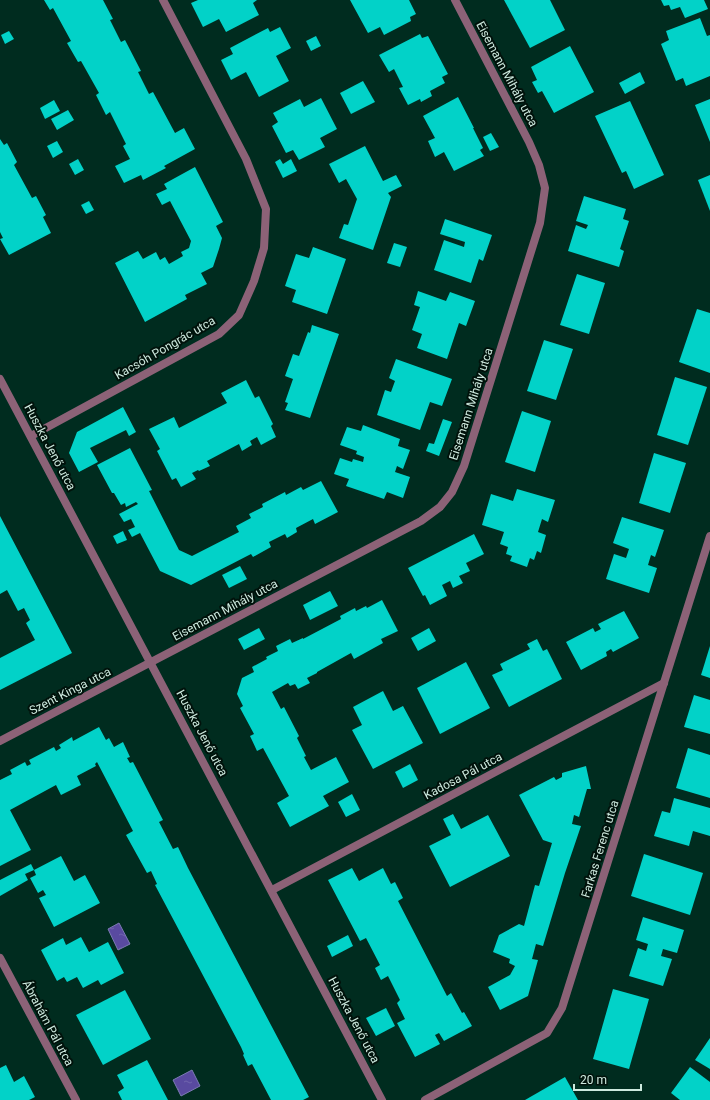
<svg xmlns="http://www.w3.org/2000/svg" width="710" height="1100" viewBox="0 0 710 1100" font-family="Roboto,sans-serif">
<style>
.water{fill:url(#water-ripples);stroke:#7c7ab3}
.building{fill:#02d2c8}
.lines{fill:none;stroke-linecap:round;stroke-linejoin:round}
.street{stroke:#8c6277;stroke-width:8}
.labels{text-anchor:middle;stroke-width:4;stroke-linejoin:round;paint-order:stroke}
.street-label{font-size:12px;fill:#ceeadf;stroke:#00120b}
</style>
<defs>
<pattern id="water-ripples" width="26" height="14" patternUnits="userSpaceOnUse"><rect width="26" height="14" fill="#594aa0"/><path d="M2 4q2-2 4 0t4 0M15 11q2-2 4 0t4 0" fill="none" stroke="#7064ad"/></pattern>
</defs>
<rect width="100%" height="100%" fill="#002c1f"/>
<g class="water">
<polygon points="119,923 130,944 118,950 108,929"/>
<polygon points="192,1070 200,1086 181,1096 173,1080"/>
</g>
<g class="building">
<polygon points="44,0 103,0 113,19 110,20 121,42 125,40 141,71 138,72 149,94 153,92 175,133 184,128 195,149 164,166 166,168 143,180 141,175 124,183 115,166 130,159 123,146 126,144 110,112 106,115 96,95 99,93 81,61 78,62 67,43 71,41 53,8 50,10"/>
<polygon points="198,0 257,0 253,3 259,15 226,32 219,19 203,27 191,3"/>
<polygon points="350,0 409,0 416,14 410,17 411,21 384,35 380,27 368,33"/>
<polygon points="504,0 550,0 565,30 530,48"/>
<polygon points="661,0 704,0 708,9 685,18 680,7 671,10 669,5 664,6"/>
<polygon points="700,18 707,36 710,35 710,76 686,86 683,78 676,81 661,44 669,40 666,31"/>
<polygon points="280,27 291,48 276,56 289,81 259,97 246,72 231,80 221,60 233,54 230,48 268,28 270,32"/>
<polygon points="9,31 14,39 5,44 1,35"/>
<polygon points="420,34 422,38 428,36 448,74 442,77 445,83 430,91 432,96 421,102 420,99 408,105 399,88 403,87 394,69 389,72 379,55"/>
<polygon points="316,36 321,46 311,51 306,41"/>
<polygon points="570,46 594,92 554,113 542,91 538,93 532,82 537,80 531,67"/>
<polygon points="640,72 645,83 625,94 619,83"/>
<polygon points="363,81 375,102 351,114 340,93"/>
<polygon points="458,97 474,128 473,128 483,148 480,150 484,156 454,171 444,152 435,157 428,141 435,138 423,116"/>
<polygon points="321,98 337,129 320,138 325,147 299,160 293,150 286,153 272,126 278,122 273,113 300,99 304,107"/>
<polygon points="710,99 710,142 695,105"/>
<polygon points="54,100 60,111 45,119 40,108"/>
<polygon points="630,101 664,175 634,189 626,171 622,173 595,116"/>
<polygon points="68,110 74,120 57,130 51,119"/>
<polygon points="491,133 499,147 490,151 483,137"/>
<polygon points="0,139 4,145 7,143 17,162 14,165 32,198 36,196 46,215 43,217 51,233 9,255 0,239 3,238 0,232"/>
<polygon points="57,141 63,152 53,158 47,146"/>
<polygon points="365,146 383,181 396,175 402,186 388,193 391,197 373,250 339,238 344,224 348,225 357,199 346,179 339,183 329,164"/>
<polygon points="78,159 84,170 75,175 69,164"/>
<polygon points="280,159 283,164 291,159 297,171 283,178 275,162"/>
<polygon points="195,167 223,222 216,226 222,238 219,249 213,267 201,273 207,284 185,295 187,299 145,322 115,263 138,251 143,259 156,252 160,260 165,257 169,264 183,256 181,252 189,248 191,241 170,201 162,205 156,194 167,189 164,184"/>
<polygon points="710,175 710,211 698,180"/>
<polygon points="584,196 626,209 623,219 629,221 620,249 624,251 619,267 568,251 576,225 586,229 588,225 576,221"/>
<polygon points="89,201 94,210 86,214 81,205"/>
<polygon points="445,219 492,235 483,261 479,259 471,283 434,270 444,240 464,247 465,242 440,234"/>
<polygon points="394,243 407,247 400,267 387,263"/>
<polygon points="313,247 346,259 327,314 292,302 296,290 285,286 296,254 309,258"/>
<polygon points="577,274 605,283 589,334 560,325"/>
<polygon points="418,291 446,301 450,292 475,301 466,326 459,323 447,359 417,348 422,334 412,330 420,307 414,305"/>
<polygon points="697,309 710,313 710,373 679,362"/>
<polygon points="312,325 339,334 310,418 285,410 288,403 285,402 293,379 285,376 293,354 299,356 308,332 310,333"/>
<polygon points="544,340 573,349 556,400 527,391"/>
<polygon points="396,359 452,379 442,406 430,402 420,430 377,415 385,390 391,392 395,381 389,378"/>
<polygon points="675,377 707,387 688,445 657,435"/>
<polygon points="246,380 255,398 259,396 273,424 271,426 276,437 261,445 257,437 250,441 252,445 242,451 239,444 207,461 210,466 199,471 198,470 192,473 196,479 181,487 176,478 172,480 157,451 160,449 149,429 174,417 179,428 227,403 221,393"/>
<polygon points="123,407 136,432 129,436 126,430 90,448 98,462 79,472 69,453 77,432"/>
<polygon points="522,411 551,421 535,472 505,462"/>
<polygon points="443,419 452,422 439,456 426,451 429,443 434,444"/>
<polygon points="363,425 400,439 398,446 410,450 403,469 397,466 395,472 410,477 403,498 387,492 384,499 346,486 349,479 334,474 340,458 352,462 353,459 363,462 364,457 356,454 357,451 340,445 347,427 361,431"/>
<polygon points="130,448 152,490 149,491 179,550 192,556 239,532 236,526 251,518 249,514 263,507 262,504 285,492 286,495 301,487 303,490 321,481 338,512 315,524 313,519 296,528 297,532 287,538 285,534 269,542 271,547 253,557 251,554 191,585 160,571 140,533 132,537 128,530 135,527 131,519 124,522 119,514 138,504 136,502 126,507 125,503 121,505 114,493 112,493 97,465"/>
<polygon points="654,453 686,463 670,513 639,503"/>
<polygon points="517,489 555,500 548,522 542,519 538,532 546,535 541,553 537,551 534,560 530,558 527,567 510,561 512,556 506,554 508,547 500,544 504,532 482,525 491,494 513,501"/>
<polygon points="0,516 72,653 0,690 0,658 35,640 26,623 30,620 24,608 18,611 7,590 0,594"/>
<polygon points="622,517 664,530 655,557 651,555 648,565 657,568 649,593 606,579 614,554 626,558 629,549 613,543"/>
<polygon points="123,531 127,540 117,544 113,536"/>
<polygon points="474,534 484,554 466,563 470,571 459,576 463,583 453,588 450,581 442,585 447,596 430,605 425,595 423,596 408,568"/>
<polygon points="240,566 247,579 229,588 222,575"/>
<polygon points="330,591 338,606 310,620 303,605"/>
<polygon points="382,600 398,631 381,639 383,643 354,659 351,653 317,672 317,673 307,678 310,683 298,689 295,684 290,686 288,683 272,692 281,709 284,707 299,736 297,738 306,756 304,757 311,770 336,757 349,782 323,796 329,806 290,827 277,803 289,796 263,748 257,751 250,736 254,734 240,708 243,706 237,694 242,678 254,672 252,667 267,659 266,657 278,651 276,646 290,639 292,643 303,638 303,639 341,619 340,616 355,608 356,611 366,606 367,608"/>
<polygon points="624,611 639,638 613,652 611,649 606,652 607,656 581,670 566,642 593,628 595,632 601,629 598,624"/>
<polygon points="259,628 265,639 244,650 238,639"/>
<polygon points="429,628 436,641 418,651 411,638"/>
<polygon points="537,639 543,651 547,649 562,679 509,707 492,675 503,670 500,664 530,649 527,644"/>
<polygon points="710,646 710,678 701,675"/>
<polygon points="466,662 490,708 440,734 417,688"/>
<polygon points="383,691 393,711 403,706 423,743 373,769 352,730 362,725 353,707"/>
<polygon points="694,695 710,700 710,734 684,727"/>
<polygon points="99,727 106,740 109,738 114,747 123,742 130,757 127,758 130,763 133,762 163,820 159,822 173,849 178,847 188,868 309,1097 303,1100 271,1100 252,1064 248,1066 243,1055 244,1054 241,1047 155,885 157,884 151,871 147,873 126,835 133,831 97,762 95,764 96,766 77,776 81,785 61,795 56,785 10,810 31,850 0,866 0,780 12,774 10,770 25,762 27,766 31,764 29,760 54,747 56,751 61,748 59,745 72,737 73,741"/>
<polygon points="688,748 710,755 710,798 676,788"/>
<polygon points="410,764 418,780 403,788 395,772"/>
<polygon points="586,766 591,789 587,789 579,817 574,815 572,824 581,826 565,873 543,946 536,944 532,959 538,960 528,996 500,1010 488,987 510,975 515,966 509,963 510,959 493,952 499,935 519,924 524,926 535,885 539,886 552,843 543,840 519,795 554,777 556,780 562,777 562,773"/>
<polygon points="352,794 360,810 346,817 338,802"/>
<polygon points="674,798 710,808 710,836 693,831 689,846 654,836 662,811 670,813"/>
<polygon points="453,814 461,829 488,815 510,856 450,887 429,846 451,835 443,819"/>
<polygon points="644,854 703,873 690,915 631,896"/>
<polygon points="61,856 74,881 85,875 100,903 54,927 39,898 46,895 43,890 38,893 30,878 36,875 34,870"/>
<polygon points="31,864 34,870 25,874 28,880 0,896 0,880"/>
<polygon points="352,868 359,881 383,868 391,884 395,882 403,898 398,901 447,996 451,993 462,1013 464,1012 472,1026 444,1041 439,1033 435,1035 440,1044 415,1057 397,1023 405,1019 397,1003 400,1000 388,976 381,980 375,968 380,965 366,938 360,941 328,880"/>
<polygon points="643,917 684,930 677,953 663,949 661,956 672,959 663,986 629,976 638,948 646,951 648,944 636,940"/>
<polygon points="348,935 353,946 332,957 327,946"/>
<polygon points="81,937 89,952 108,942 124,973 101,985 98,980 83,988 77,977 67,982 64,977 57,981 41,950 63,938 66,945"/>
<polygon points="613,989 649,999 629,1069 593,1059"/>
<polygon points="125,990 151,1039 103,1065 76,1015"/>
<polygon points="386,1008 395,1026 376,1036 366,1018"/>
<polygon points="710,1038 710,1069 695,1060"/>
<polygon points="147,1060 168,1100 122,1100 118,1092 124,1088 117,1075"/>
<polygon points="6,1065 14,1082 24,1076 35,1097 29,1100 0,1100 0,1068"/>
<polygon points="690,1067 710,1082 710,1100 680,1100 671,1093"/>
<polygon points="565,1077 578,1100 525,1100"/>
</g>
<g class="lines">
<g class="street">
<polyline points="0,379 382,1100"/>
<polyline points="31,436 219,334 239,315 254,281 264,248 266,209 246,159 163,0"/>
<polyline points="0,741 421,521 440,507 452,492 464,466 540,223 545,188 539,165 529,142 455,0"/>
<polyline points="272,890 664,683"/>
<polyline points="0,958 76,1100"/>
<polyline points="425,1100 547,1033 562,1008 710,536"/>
</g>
</g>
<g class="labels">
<g class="street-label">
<text transform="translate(507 74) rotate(62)" y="4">Eisemann Mihály utca</text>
<text transform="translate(165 348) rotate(-30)" y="4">Kacsóh Pongrác utca</text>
<text transform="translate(471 404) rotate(-72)" y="4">Eisemann Mihály utca</text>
<text transform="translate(50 447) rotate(62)" y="4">Huszka Jenő utca</text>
<text transform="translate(225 610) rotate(-28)" y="4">Eisemann Mihály utca</text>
<text transform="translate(70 691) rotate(-27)" y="4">Szent Kinga utca</text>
<text transform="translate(202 733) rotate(62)" y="4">Huszka Jenő utca</text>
<text transform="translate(463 776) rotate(-28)" y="4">Kadosa Pál utca</text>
<text transform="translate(600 849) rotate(-73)" y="4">Farkas Ferenc utca</text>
<text transform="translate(354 1020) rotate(62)" y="4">Huszka Jenő utca</text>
<text transform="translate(48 1023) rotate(62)" y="4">Ábrahám Pál utca</text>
</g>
</g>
<path d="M574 1084v6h67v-6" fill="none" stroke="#ceeadf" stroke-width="2"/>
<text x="580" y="1084" font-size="12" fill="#ceeadf" stroke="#00120b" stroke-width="3" paint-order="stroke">20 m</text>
</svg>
